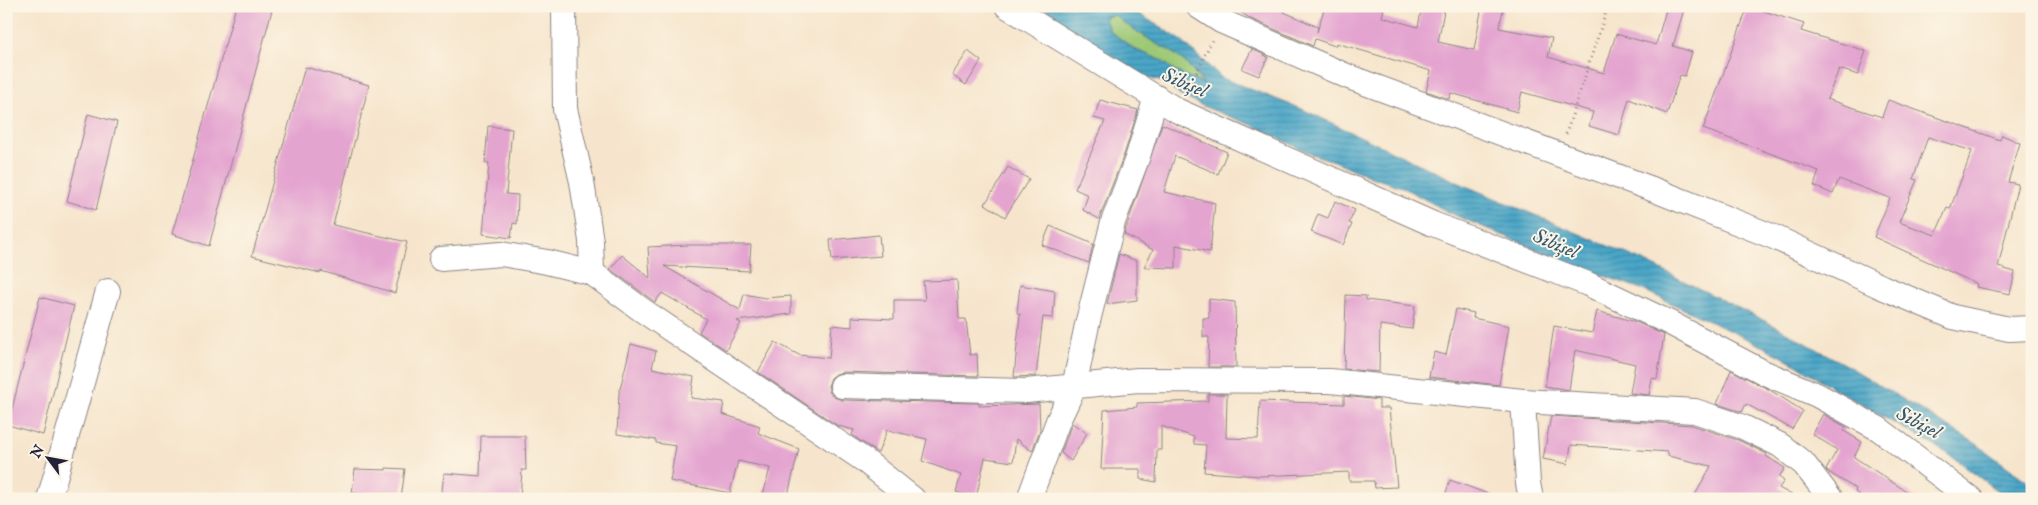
<svg xmlns="http://www.w3.org/2000/svg" width="2038" height="505" viewBox="0 0 2038 505" font-family="'IM FELL English',serif">
<style>
.green{fill:#9dc976;stroke:#607658}
.water{fill:url(#water-rules);stroke:#366481;fill-rule:evenodd}
.building{fill:#e4a4d0;fill-rule:evenodd}
.lines{fill:none;stroke-linecap:round;stroke-linejoin:round}
.minor-casing{stroke:#8c8484;stroke-width:26}
.path{stroke:#8c8484;stroke-width:3;stroke-dasharray:1 4;stroke-linecap:butt}
.minor{stroke:#fff;stroke-width:24}
.labels{text-anchor:middle;stroke-width:4;stroke-linejoin:round;paint-order:stroke}
.water-label{font-size:20px;font-style:italic;fill:#325773;stroke:#fcf5e5}
</style>
<defs>
<pattern id="water-rules" width="6" height="5" patternUnits="userSpaceOnUse" patternTransform="scale(1.25)"><rect width="6" height="5" fill="#49a6c7"/><path d="M0 2.5h6" fill="none" stroke="#3c87a3"/></pattern>
</defs>
<rect width="100%" height="100%" fill="#fcf5e5"/>
<filter id="ink" filterUnits="userSpaceOnUse"><feTurbulence type="fractalNoise" baseFrequency=".02" numOctaves="2"/><feDisplacementMap in="SourceGraphic" scale="10" xChannelSelector="R" yChannelSelector="G"/><feConvolveMatrix kernelMatrix="1 2 1 2 8 2 1 2 1" color-interpolation-filters="sRGB"/></filter>
<filter id="wash" filterUnits="userSpaceOnUse"><feTurbulence type="fractalNoise" baseFrequency=".0096" numOctaves="4" result="noise"/><feDisplacementMap in="SourceGraphic" scale="20" xChannelSelector="R" yChannelSelector="G"/><feGaussianBlur stdDeviation="1.12" result="paint"/><feColorMatrix in="noise" values="0 0 0 0 0 0 0 0 0 0 0 0 0 0 0 0 0 1.4 0 .05"/><feComposite in="paint" operator="in"/></filter>
<g filter="url(#wash)">
<rect width="100%" height="100%" fill="#f6e5cc"/>
<polygon class="green" points="1115,15 1121,21 1155,43 1172,52 1185,62 1204,85 1175,71 1161,60 1134,49 1110,31 1104,17"/>
<path class="water" d="M1040 6H1126L1178 38 1222 78 1304 110 1466 186 1639 259 1777 327 1853 369 1975 443 2032 485V499H2008L1947 453 1839 392 1798 365 1760 345 1641 289 1571 264 1452 214 1402 187 1371 177 1337 162 1311 154 1252 125 1205 107 1179 95 1167 83 1148 78 1061 25 1048 11ZM1115 15 1121 21 1155 43 1172 52 1185 62 1204 84 1175 71 1161 60 1134 49 1110 31 1104 17Z"/>
<g id="blocks">
<g class="building">
<polygon points="236,6 273,6 209,246 172,234"/>
<polygon points="1231,6 1287,6 1284,12 1318,27 1317,32 1325,6 1373,6 1384,9 1382,17 1418,27 1422,6 1445,6 1438,42 1474,50 1482,6 1504,6 1499,28 1552,38 1548,57 1604,73 1616,34 1656,45 1667,6 1685,6 1673,46 1692,52 1685,76 1680,75 1667,114 1629,99 1619,135 1589,126 1593,112 1522,92 1517,112 1451,93 1449,99 1426,91 1431,71 1336,43 1335,46 1315,39 1313,46 1251,19"/>
<path d="M1748 6 1804 24 1801 31 1866 51 1858 75 1839 69 1827 99 1882 117 1888 100 2000 140 2002 135 2020 143 2008 182 2018 184 1998 267 2015 272 2010 294 1976 287 1977 284 1874 237 1890 198 1839 179 1833 194 1814 186 1819 171 1703 129ZM1928 137 1972 151 1950 209 1947 208 1935 235 1899 222 1917 180 1913 179Z"/>
<polygon points="1252,49 1268,57 1259,76 1242,69"/>
<polygon points="968,51 981,61 966,85 952,75"/>
<polygon points="305,67 369,85 333,225 407,242 395,293 321,271 320,273 252,256"/>
<polygon points="1100,100 1138,110 1125,152 1099,219 1083,210 1088,195 1075,189 1105,121 1094,118"/>
<polygon points="88,114 117,122 96,210 67,201"/>
<polygon points="1162,124 1227,152 1218,174 1175,156 1164,192 1215,203 1210,252 1176,245 1176,268 1144,267 1153,250 1124,234"/>
<polygon points="488,126 512,129 506,194 518,195 517,224 513,223 511,238 483,234 489,163 485,163"/>
<polygon points="1008,167 1029,179 1005,217 985,204"/>
<polygon points="1335,201 1355,210 1349,223 1352,224 1343,245 1311,232 1318,214 1328,218"/>
<polygon points="1050,226 1093,244 1089,263 1042,245"/>
<polygon points="879,235 881,256 832,260 830,240"/>
<polygon points="688,245 751,245 749,271 664,266 740,310 744,294 765,298 791,296 791,314 737,321 741,323 726,350 699,332 706,319 662,293 655,302 610,269 622,255 650,278 648,247"/>
<polygon points="1119,254 1137,261 1137,300 1107,304"/>
<polygon points="957,280 959,319 966,319 970,355 977,354 978,376 842,372 836,374 831,378 828,386 830,393 834,397 842,400 979,403 979,406 1039,404 1040,430 1032,451 1016,439 1013,462 985,458 976,498 956,492 961,475 922,461 927,439 887,430 878,453 852,435 854,430 838,426 758,372 775,342 799,355 829,358 832,325 852,327 852,317 894,319 894,300 925,300 923,281"/>
<polygon points="1020,285 1055,291 1053,318 1043,317 1036,376 1014,377 1020,314 1017,313"/>
<polygon points="1346,295 1366,296 1366,300 1415,306 1412,329 1380,325 1379,372 1344,369"/>
<polygon points="40,297 74,306 43,435 8,425"/>
<polygon points="1209,299 1235,302 1236,367 1208,367 1209,337 1203,337 1203,318 1209,318"/>
<polygon points="1456,309 1474,313 1473,318 1509,326 1499,385 1429,377 1434,352 1446,355"/>
<polygon points="1597,311 1636,322 1664,335 1657,379 1652,378 1649,395 1630,393 1635,364 1575,350 1569,390 1545,386 1554,326 1592,333"/>
<polygon points="631,344 656,351 652,368 694,377 691,398 724,402 722,414 760,426 758,433 799,449 787,499 762,499 770,468 738,461 730,493 670,481 676,446 656,443 656,440 617,434 619,393"/>
<polygon points="1731,370 1770,390 1803,411 1792,429 1746,404 1742,412 1717,404"/>
<polygon points="1208,394 1227,394 1226,438 1258,439 1260,401 1344,404 1344,396 1379,400 1379,408 1389,408 1397,487 1375,488 1374,481 1349,481 1349,472 1260,476 1204,472 1206,445 1194,444 1194,437 1161,426 1161,450 1157,450 1156,482 1140,479 1140,469 1101,469 1104,410 1137,407 1137,403 1208,401"/>
<polygon points="1823,414 1846,427 1844,431 1862,442 1854,457 1918,499 1865,499 1855,492 1856,489 1828,472 1826,470 1837,450 1812,434"/>
<polygon points="1551,416 1692,425 1738,440 1767,454 1766,456 1785,468 1779,477 1784,481 1779,488 1799,499 1693,499 1711,466 1668,456 1668,452 1571,445 1568,464 1543,459"/>
<polygon points="1072,423 1087,433 1071,461 1061,453"/>
<polygon points="481,436 525,436 526,470 522,470 520,499 441,499 444,473 480,476"/>
<polygon points="386,468 405,469 401,499 383,499 383,495 352,493 355,469 386,470"/>
<polygon points="1450,480 1494,496 1494,499 1444,499"/>
</g>
</g>
</g>
<g filter="url(#ink)">
<use href="#blocks" fill-opacity="0" stroke="#8c8484" stroke-width="1"/>
<g class="lines">
<defs>
<g id="minor">
<polyline points="564,6 565,109 582,182 591,241 592,273"/>
<polyline points="1007,6 1178,111 1433,224 1588,284 1670,323 1765,373 1817,395 1879,429 1971,499"/>
<polyline points="1198,6 1221,21 1349,77 1652,189 1774,237 1882,287 1953,317 2009,329 2032,328"/>
<polyline points="441,259 501,254 547,262 592,273 642,310 864,460 913,499"/>
<polyline points="842,386 1026,391 1138,380 1330,381 1523,401 1695,411 1743,427 1780,445 1804,464 1831,499"/>
<polyline points="1523,401 1528,483 1531,499"/>
<polyline points="49,499 108,291"/>
<polyline points="1029,499 1058,421 1074,387 1087,325 1113,222 1138,156 1156,97"/>
</g>
</defs>
<use href="#minor" class="minor-casing"/>
<g class="path">
<polyline points="1188,91 1212,40"/>
<polyline points="1566,134 1608,6"/>
</g>
<use href="#minor" class="minor"/>
</g>
</g>
<g class="labels">
<g class="water-label">
<text transform="translate(1185 82) rotate(23)" y="7">Sibișel</text>
<text transform="translate(1556 243) rotate(23)" y="7">Sibișel</text>
<text transform="translate(1919 422) rotate(28)" y="7">Sibișel</text>
</g>
</g>
<rect width="2038" height="505" fill="none" stroke="#fcf5e5" stroke-width="25"/>
<g transform="translate(48 458) rotate(302)" stroke="#fcf5e5" stroke-width="4" paint-order="stroke">
<path d="M0-4L9 19L0 12L-9 19Z" fill="#22223b"/>
<text y="-8" font-size="14" font-weight="bold" text-anchor="middle" fill="#22223b">N</text>
</g>
</svg>
